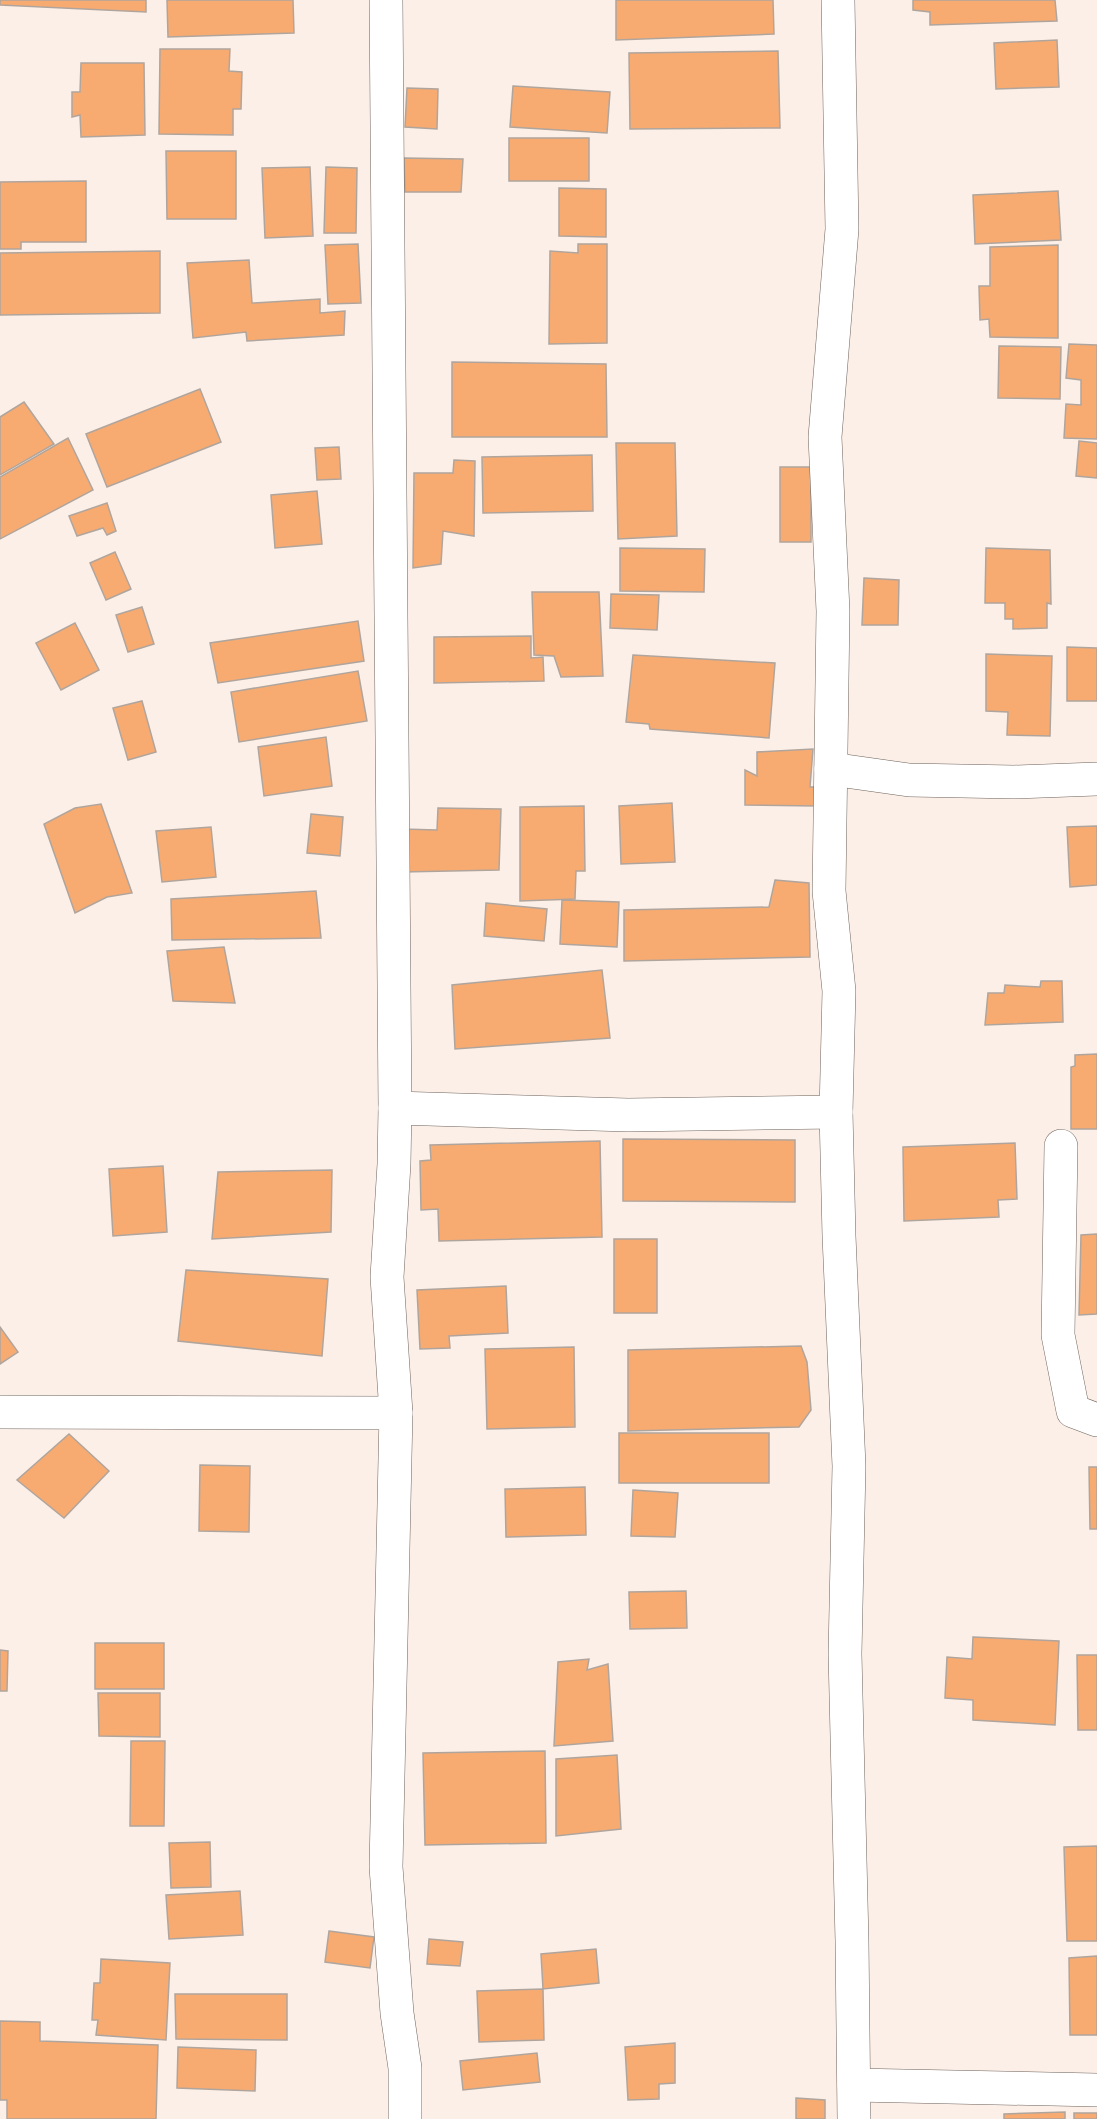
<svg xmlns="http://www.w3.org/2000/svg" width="1097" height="2119" viewBox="0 0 1097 2119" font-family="'Times New Roman',serif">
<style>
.building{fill:#f8ab71;stroke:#b0a59d;stroke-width:1.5}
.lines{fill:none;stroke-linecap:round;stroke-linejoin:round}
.minor-casing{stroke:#6f645d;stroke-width:34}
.minor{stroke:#fff;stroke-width:33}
</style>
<rect width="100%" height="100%" fill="#fbefe7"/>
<g class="building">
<polygon points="0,0 146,0 146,12 0,5"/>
<polygon points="167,0 293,0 294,33 168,37"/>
<polygon points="616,0 773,0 774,34 616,40"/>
<polygon points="913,0 1055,0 1057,21 930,25 930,12 913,10"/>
<polygon points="1057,40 1059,87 996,89 994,43"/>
<polygon points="160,49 230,49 229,71 242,72 241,109 233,109 233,135 159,134"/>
<polygon points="778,51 780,128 630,129 629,53"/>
<polygon points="81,63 144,63 145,135 81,137 80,115 72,117 72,92 80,92"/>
<polygon points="513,86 610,92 607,133 510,127"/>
<polygon points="407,88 438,89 437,129 405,127"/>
<rect x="509" y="138" width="80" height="43"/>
<polygon points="166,151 236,151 236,219 167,219"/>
<polygon points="404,158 463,159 461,192 405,192"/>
<polygon points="310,167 313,236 265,238 262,168"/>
<polygon points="326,167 357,168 356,233 324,233"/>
<polygon points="86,181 86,242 21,242 21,249 0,249 0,182"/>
<polygon points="559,188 606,189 606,237 559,236"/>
<polygon points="1058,191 1061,240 975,244 973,195"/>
<polygon points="358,244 361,303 328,304 325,245"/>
<polygon points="578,244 607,244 607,343 549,344 550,251 578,253"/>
<polygon points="1058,245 1058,338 990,337 989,319 980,320 979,286 990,286 990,247"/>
<polygon points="160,251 160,313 0,315 0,253"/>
<polygon points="249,260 252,303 320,299 320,313 345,311 344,335 247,341 246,332 193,338 187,263"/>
<polygon points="1069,344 1097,345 1097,439 1064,438 1066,404 1081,405 1081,380 1066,378"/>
<polygon points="999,346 1061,347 1060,399 998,398"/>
<polygon points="452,362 606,364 607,437 452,437"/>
<polygon points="200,389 221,442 107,487 86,434"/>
<polygon points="24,402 54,444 0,475 0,417"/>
<polygon points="68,438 93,490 0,539 0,477"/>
<polygon points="1079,441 1097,443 1097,478 1076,476"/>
<polygon points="616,443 675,443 677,536 618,539"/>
<polygon points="339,447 341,479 317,480 315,448"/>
<polygon points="592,455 593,511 483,513 482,457"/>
<polygon points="454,460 475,461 474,536 443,531 441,564 413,568 414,473 453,473"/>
<rect x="780" y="467" width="31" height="75"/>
<polygon points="317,491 322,544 275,548 271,495"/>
<polygon points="107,503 116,531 107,535 103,528 77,536 69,516"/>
<polygon points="620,548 705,549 704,592 620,591"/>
<polygon points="986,548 1050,550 1051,604 1047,603 1047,628 1013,629 1013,619 1005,619 1005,603 985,603"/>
<polygon points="115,552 131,589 106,600 90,563"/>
<polygon points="864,578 899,580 898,625 862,625"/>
<polygon points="532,592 599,592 603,676 561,677 554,656 534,655"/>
<polygon points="611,594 659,595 657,630 610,628"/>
<polygon points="142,607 154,644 128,652 116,615"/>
<polygon points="358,621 364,661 218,683 210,643"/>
<polygon points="75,623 99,670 61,690 36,643"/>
<polygon points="531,636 531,658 543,657 544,681 434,683 434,637"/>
<polygon points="1067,647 1097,648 1097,701 1067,701"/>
<polygon points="986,654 1052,656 1050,736 1007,735 1008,712 986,711"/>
<polygon points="633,655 775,663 769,738 650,729 649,724 626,722"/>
<polygon points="358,671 367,721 239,742 231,692"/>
<polygon points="142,701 156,752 128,760 113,708"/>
<polygon points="326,737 332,786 264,796 258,747"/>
<polygon points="813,749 810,787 816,787 816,806 745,805 745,770 757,776 757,752"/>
<polygon points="672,803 675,862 621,864 619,806"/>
<polygon points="101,804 132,893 107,897 75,913 44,824 75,808"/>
<polygon points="584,806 585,871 576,871 575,899 520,901 520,807"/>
<polygon points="438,808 501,809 499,870 402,872 403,829 437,830"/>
<polygon points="311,814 343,817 340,856 307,853"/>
<polygon points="1097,826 1097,885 1070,887 1067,827"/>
<polygon points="211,827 216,877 162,882 156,831"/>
<polygon points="775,880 809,883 810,957 624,961 624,910 769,907"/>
<polygon points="316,891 321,938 172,940 171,899"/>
<polygon points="562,900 619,902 617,947 560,944"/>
<polygon points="486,903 547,909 544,941 484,936"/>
<polygon points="224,947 235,1003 173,1001 167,951"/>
<polygon points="602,970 610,1038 455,1049 452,985"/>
<polygon points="1041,981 1062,981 1063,1022 985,1025 988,993 1004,993 1005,985 1040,987"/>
<polygon points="1097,1054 1097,1129 1071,1129 1071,1067 1075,1066 1075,1055"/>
<polygon points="623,1139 795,1140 795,1202 623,1201"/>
<polygon points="600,1141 602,1237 439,1241 438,1209 421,1210 420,1161 431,1160 430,1145"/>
<polygon points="1015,1143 1017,1199 998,1200 999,1217 904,1221 903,1147"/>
<polygon points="163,1166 167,1232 113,1236 109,1169"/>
<polygon points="332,1170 331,1232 212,1239 218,1172"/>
<polygon points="1097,1234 1097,1314 1079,1315 1081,1235"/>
<rect x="614" y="1239" width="43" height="74"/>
<polygon points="186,1270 328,1279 322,1356 178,1341"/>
<polygon points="506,1286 508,1333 449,1336 450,1348 420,1349 417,1290"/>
<polygon points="0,1327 18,1352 0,1364"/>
<polygon points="801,1346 807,1362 811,1410 799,1427 628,1431 628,1350"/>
<polygon points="574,1347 575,1427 487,1429 485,1349"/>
<rect x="619" y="1433" width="150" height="50"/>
<polygon points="69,1434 109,1471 64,1518 17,1480"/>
<polygon points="200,1465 250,1466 249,1532 199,1531"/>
<polygon points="1089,1467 1097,1467 1097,1529 1090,1529"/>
<polygon points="585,1487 586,1535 506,1537 505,1489"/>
<polygon points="633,1490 678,1493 675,1537 631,1536"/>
<polygon points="686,1591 687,1628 630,1629 629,1592"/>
<polygon points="973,1637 1059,1641 1055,1725 973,1720 973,1700 945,1698 947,1657 972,1659"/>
<rect x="95" y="1643" width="69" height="46"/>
<polygon points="0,1650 8,1651 7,1691 0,1691"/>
<polygon points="1077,1655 1097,1655 1097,1730 1078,1730"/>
<polygon points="589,1659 587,1670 608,1664 613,1741 554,1746 558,1662"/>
<polygon points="98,1693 160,1693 160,1737 99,1736"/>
<polygon points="131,1741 165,1741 164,1826 130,1826"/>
<polygon points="545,1751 546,1843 425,1845 423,1753"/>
<polygon points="617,1755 621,1829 556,1836 556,1759"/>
<polygon points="210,1842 211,1887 171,1888 169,1843"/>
<polygon points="1097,1846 1097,1941 1067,1941 1064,1847"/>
<polygon points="240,1891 243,1935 169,1939 166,1895"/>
<polygon points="329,1931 374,1937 370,1968 325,1962"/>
<polygon points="429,1939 463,1942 460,1966 427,1964"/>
<polygon points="596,1949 599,1983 543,1989 541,1954"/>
<polygon points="1097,1956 1097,2035 1070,2035 1069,1958"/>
<polygon points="101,1959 170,1963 166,2040 96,2035 98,2020 92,2020 94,1983 100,1983"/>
<polygon points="543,1989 544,2040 479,2042 477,1991"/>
<polygon points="175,1994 287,1994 287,2040 176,2039"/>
<polygon points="0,2021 40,2022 40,2041 158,2045 156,2119 7,2119 7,2100 0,2100"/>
<polygon points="675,2043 675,2083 659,2084 659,2099 628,2100 625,2047"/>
<polygon points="178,2047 256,2050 255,2091 177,2088"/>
<polygon points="537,2053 540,2082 463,2090 460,2061"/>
<polygon points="796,2098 825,2100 825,2119 796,2119"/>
<polygon points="1065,2112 1065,2119 1004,2119 1004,2114"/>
<rect x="1074" y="2113" width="23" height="6"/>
</g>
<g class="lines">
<defs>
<g id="minor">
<polyline points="386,0 395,1108 394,1164 387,1277 396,1413 386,1867 397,2013 405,2068 405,2119"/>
<polyline points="838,0 842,229 825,437 833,611 829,891 839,991 836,1112 839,1236 849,1466 845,1654 852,1941 854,2119"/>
<polyline points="831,769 909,780 1014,782 1097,779"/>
<polyline points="395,1108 628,1115 836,1112"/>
<polyline points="1061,1146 1058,1335 1073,1411 1097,1420"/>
<polyline points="0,1412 396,1413"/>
<polyline points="854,2085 1097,2090"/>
</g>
</defs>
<use href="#minor" class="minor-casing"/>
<use href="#minor" class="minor"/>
</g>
</svg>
